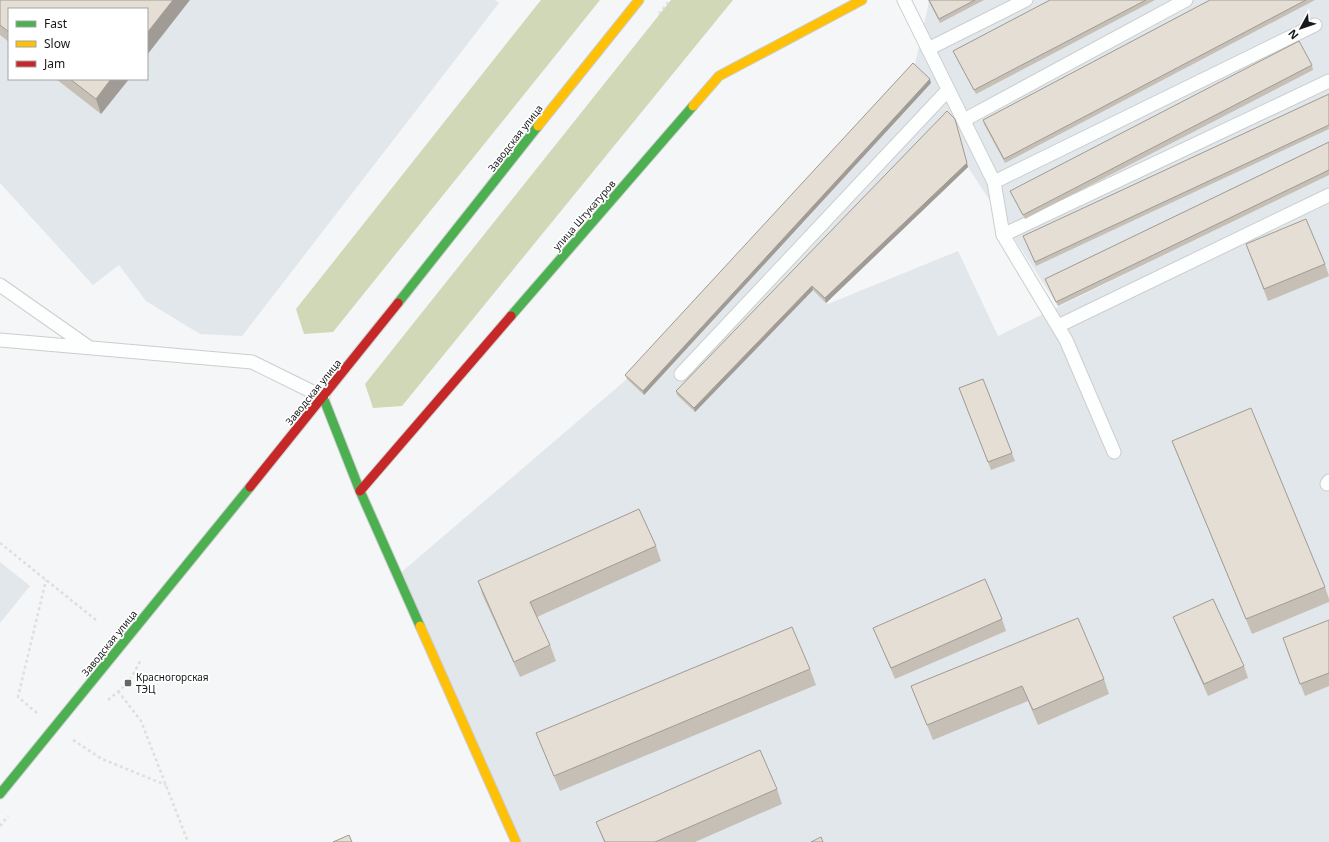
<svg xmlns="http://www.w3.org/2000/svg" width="1329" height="842" viewBox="0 0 1329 842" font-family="'Noto Sans',sans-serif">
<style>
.built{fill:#e2e7eb;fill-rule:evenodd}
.forest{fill:#d0d8b7}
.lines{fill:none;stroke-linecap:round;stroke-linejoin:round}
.lane-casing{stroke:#cccece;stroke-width:15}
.fast-casing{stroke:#cccece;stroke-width:11}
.slow-casing{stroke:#cccece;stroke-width:11}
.jam-casing{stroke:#cccece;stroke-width:11}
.path{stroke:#dedfdf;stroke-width:2.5;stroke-dasharray:3 3;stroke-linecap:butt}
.lane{stroke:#fdfefe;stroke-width:13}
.fast{stroke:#4caf50;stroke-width:9}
.slow{stroke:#ffc107;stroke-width:9}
.jam{stroke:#c62828;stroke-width:9}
.wall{fill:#c5bfb6}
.shaded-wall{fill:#a09b94}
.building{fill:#e5ded4;stroke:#a09b94}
.poi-dot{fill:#646667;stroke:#fff;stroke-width:1.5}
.labels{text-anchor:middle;stroke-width:3.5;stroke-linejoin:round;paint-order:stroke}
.street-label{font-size:10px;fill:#171819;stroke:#fff}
.poi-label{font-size:10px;fill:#171819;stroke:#fff;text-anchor:start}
</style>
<rect width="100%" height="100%" fill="#f4f6f7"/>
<g class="built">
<path d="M0 0H495L499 3 242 336 200 334 146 301 119 265 93 285 0 183ZM9 9H147V79H9Z"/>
<path d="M932 0H1329V842H516L397 576 627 379 914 68 929 2ZM968 167 1058 306 1157 259 998 336 958 251 828 304 826 303Z"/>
<polygon points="0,562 30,586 0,623"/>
</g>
<g class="forest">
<polygon points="541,0 600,0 333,332 304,334 296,309"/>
<polygon points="671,0 733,0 402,406 373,408 365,384"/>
</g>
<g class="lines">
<defs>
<g id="lane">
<polyline points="904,0 994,182 1003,235 1066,340 1114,452"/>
<polyline points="928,49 1026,0"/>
<polyline points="964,120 1186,0"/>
<polyline points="994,182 1315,25"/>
<polyline points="1003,235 1329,81"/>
<polyline points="0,285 87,346"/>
<polyline points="1058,326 1329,195"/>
<polyline points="0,340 252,362 323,397"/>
<polyline points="681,374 948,90"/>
<polyline points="1327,484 1329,481"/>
</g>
<g id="fast">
<polyline points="398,303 538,126"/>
<polyline points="511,316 693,106"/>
<polyline points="323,397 360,491 420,626"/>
<polyline points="0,794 250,487"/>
</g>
<g id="slow">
<polyline points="693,106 719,76 862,0"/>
<polyline points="538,126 639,0"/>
<polyline points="420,626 516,842"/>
</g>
<g id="jam">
<polyline points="250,487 398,303"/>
<polyline points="360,491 511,316"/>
</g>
</defs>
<use href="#lane" class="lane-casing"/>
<use href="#fast" class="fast-casing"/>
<use href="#slow" class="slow-casing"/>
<use href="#jam" class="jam-casing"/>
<g class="path">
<polyline points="659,14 670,0"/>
<polyline points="0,543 96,620"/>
<polyline points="118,691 141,721 188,842"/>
<polyline points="108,700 128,683 141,660"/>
<polyline points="37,713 18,697 46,580"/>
<polyline points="73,740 102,759 166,785"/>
<polyline points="0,826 8,816"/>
</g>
<use href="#lane" class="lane"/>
<use href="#fast" class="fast"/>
<use href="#slow" class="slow"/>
<use href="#jam" class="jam"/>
</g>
<g class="wall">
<polygon points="0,0 9,9 9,42 0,35"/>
<polygon points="928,0 984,0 940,23"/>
<polygon points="1050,0 1155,0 976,94 955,55 953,51"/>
<polygon points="1210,0 1315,0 1005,163 984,124 983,120"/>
<polygon points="1312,65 1313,70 1025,219 1012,195 1010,191"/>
<polygon points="56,79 129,79 101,114"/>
<polygon points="931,83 644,395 627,379 625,375"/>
<polygon points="1329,94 1329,129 1036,266 1023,236"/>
<polygon points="955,119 968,167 826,303 813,290 695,412 677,395 676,391"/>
<polygon points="1329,142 1329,175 1058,306 1045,279"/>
<polygon points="1246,244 1325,264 1329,276 1268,301"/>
<polygon points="983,379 1015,461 991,470 959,388"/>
<polygon points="1172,441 1325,587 1329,599 1329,602 1252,634 1178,456"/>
<polygon points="656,546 661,561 537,617 550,645 556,661 520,677 483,596 478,581"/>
<polygon points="1173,617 1244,666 1248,678 1208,696 1178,629"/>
<polygon points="1002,619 1006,631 895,679 878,639 873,628"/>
<polygon points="1329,620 1329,686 1305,696 1287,650"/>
<polygon points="810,669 816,685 560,791 542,748 536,733"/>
<polygon points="1104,679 1109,694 1038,725 1028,701 933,740 911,686"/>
<polygon points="777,789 782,804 695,842 604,842 596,822"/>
</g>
<g class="shaded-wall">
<polygon points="173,0 190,0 147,55 147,33"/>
<polygon points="111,79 129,79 101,114 96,99"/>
<polygon points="930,79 931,83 644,395 643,391"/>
<polygon points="955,119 968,167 826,303 825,298"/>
<polygon points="812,286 813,290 695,412 694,408"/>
</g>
<g class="building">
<polygon points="0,0 173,0 147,33 147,9 9,9 9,32 0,25"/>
<polygon points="929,0 975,0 939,19"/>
<polygon points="1050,0 1146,0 974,90 953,51"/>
<polygon points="1210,0 1306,0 1004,159 983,120"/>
<polygon points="1299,41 1312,65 1023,215 1010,191"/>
<polygon points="913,63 930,79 643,391 625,375"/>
<polygon points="70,79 111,79 96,99"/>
<polygon points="1329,94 1329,125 1035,262 1023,236"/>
<polygon points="947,111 955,119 967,163 825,298 812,286 694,408 676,391"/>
<polygon points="1329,142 1329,170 1056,302 1045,279"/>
<polygon points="1306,219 1325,264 1264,289 1246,244"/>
<polygon points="983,379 1012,453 988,462 959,388"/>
<polygon points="1251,408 1325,587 1246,619 1172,441"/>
<polygon points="639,509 656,546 530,602 550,645 514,662 478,581"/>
<polygon points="985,579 1002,619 891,668 873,628"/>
<polygon points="1213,599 1244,666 1204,684 1173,617"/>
<polygon points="1078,618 1104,679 1033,710 1022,686 927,725 911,686"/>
<polygon points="1329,620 1329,673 1300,684 1283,638"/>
<polygon points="792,627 810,669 554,776 536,733"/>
<polygon points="760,750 777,789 655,842 605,842 596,822"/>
<polygon points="349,835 352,842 333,842"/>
<polygon points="821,837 823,842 811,842"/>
</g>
<rect class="poi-dot" x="124" y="679" width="8" height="8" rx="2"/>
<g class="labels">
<g class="street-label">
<text transform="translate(515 138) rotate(-52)" y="4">Заводская улица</text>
<text transform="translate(584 215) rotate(-49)" y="4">улица Штукатуров</text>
<text transform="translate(313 392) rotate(-51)" y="4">Заводская улица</text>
<text transform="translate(109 643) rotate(-51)" y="4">Заводская улица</text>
</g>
<g class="poi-label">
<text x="136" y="681">Красногорская<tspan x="136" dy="12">ТЭЦ</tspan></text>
</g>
</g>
<rect x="8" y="8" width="140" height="72" fill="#ffffff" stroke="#a2a3a3"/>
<rect x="16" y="21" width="20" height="6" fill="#4caf50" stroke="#a2a3a3"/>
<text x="44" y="28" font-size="12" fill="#171819">Fast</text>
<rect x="16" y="41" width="20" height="6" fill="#ffc107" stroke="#a2a3a3"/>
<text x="44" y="48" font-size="12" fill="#171819">Slow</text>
<rect x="16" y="61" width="20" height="6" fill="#c62828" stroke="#a2a3a3"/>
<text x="44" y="68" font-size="12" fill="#171819">Jam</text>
<g transform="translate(1301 28) rotate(230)" stroke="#ffffff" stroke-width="3" paint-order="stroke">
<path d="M0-3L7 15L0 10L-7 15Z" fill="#171819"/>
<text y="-6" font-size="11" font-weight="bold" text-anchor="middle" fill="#171819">N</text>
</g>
</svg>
